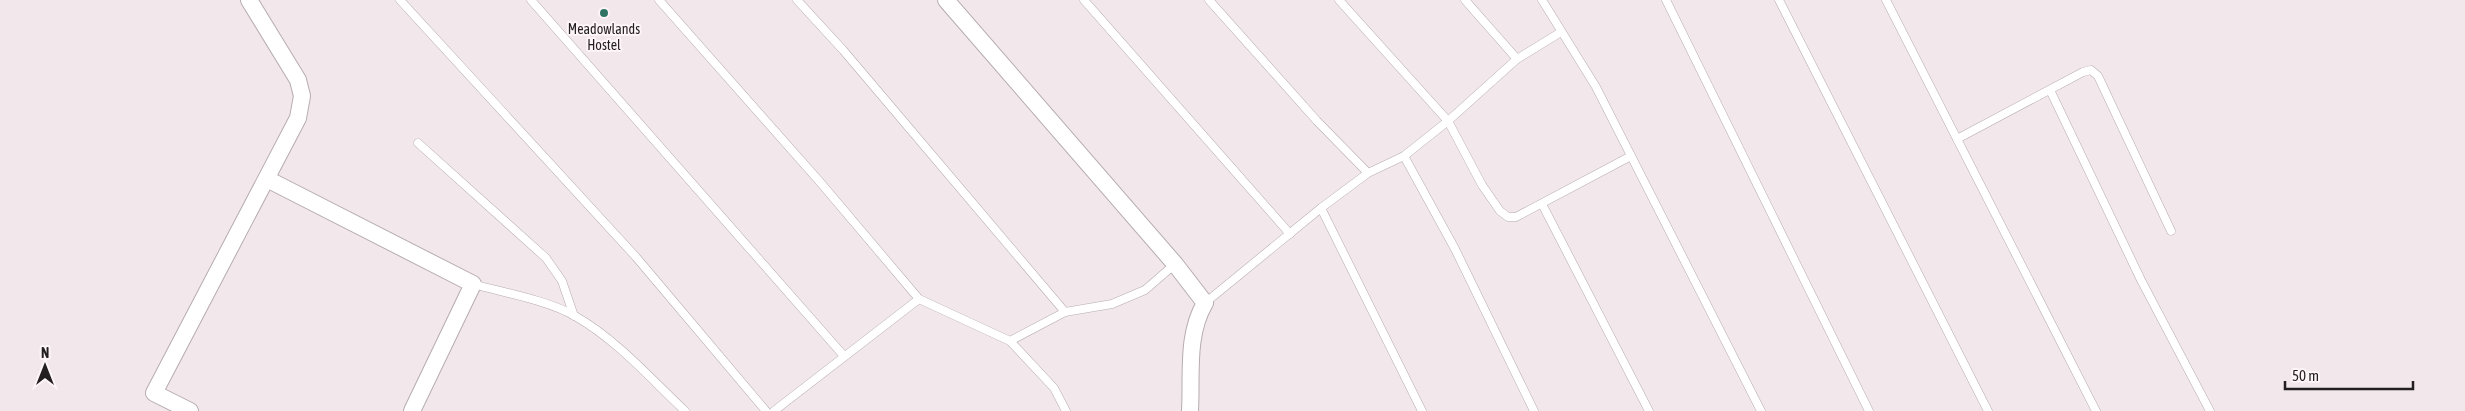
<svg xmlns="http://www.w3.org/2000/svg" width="2465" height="411" viewBox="0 0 2465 411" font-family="'Asap Condensed',sans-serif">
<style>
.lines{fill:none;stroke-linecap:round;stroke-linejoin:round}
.service-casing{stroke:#b6acaf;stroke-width:9}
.minor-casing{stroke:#b6acaf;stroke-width:18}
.service{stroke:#fff;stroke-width:8}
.minor{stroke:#fff;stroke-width:16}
.poi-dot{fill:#327464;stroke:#fef5f8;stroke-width:2}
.labels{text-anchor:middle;stroke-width:4;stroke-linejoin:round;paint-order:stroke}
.poi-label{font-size:14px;fill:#231f20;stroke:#fef5f8}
</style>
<rect width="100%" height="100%" fill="#f2e7ea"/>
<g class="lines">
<defs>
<g id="service">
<polyline points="400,0 636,257 766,411"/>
<polyline points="531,0 844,356"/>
<polyline points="659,0 820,182 919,299 1010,341 1054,388 1066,411"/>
<polyline points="797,0 843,50 1065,312"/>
<polyline points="1084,0 1290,234"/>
<polyline points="1209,0 1317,121 1368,173"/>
<polyline points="1339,0 1448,121 1482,185 1500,211 1508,217 1516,217 1631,156"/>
<polyline points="1465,0 1517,59"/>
<polyline points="1542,0 1596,87 1761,411"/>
<polyline points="1666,0 1869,411"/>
<polyline points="1779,0 1988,411"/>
<polyline points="1886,0 2096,411"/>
<polyline points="2050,90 2141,280 2210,411"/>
<polyline points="1957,139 2083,72 2091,70 2098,76 2171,231"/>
<polyline points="418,143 546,258 562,281 574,316"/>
<polyline points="1404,156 1455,249 1534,411"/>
<polyline points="1542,204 1649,411"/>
<polyline points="1321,208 1422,411"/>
<path d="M473 284C505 293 547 300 575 316 617 340 650 378 685 411"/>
<polyline points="1205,303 1321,208 1368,173 1404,156 1448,121 1517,59 1561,32"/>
<polyline points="1010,341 1065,312 1112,304 1145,290 1175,264"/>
<polyline points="774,411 919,299"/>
</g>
<g id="minor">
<path d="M946 0 1175 264 1205 303C1186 335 1192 375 1190 411"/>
<polyline points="267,179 473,284 412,411"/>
<polyline points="190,411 154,393 298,118 302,96 298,80 249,0"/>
</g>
</defs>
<use href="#service" class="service-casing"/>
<use href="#minor" class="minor-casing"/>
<use href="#service" class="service"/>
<use href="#minor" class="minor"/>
</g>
<circle class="poi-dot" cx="604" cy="13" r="5"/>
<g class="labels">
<g class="poi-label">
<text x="604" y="34">Meadowlands<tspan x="604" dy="16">Hostel</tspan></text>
</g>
</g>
<g transform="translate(45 366)" stroke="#fef5f8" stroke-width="4" paint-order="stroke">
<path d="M0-4L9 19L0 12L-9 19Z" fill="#231f20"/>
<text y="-8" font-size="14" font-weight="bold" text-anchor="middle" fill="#231f20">N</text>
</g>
<path d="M2285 381v8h128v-8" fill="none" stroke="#231f20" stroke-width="2.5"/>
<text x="2292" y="381" font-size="15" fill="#231f20" stroke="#fef5f8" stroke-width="4" paint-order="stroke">50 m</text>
</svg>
